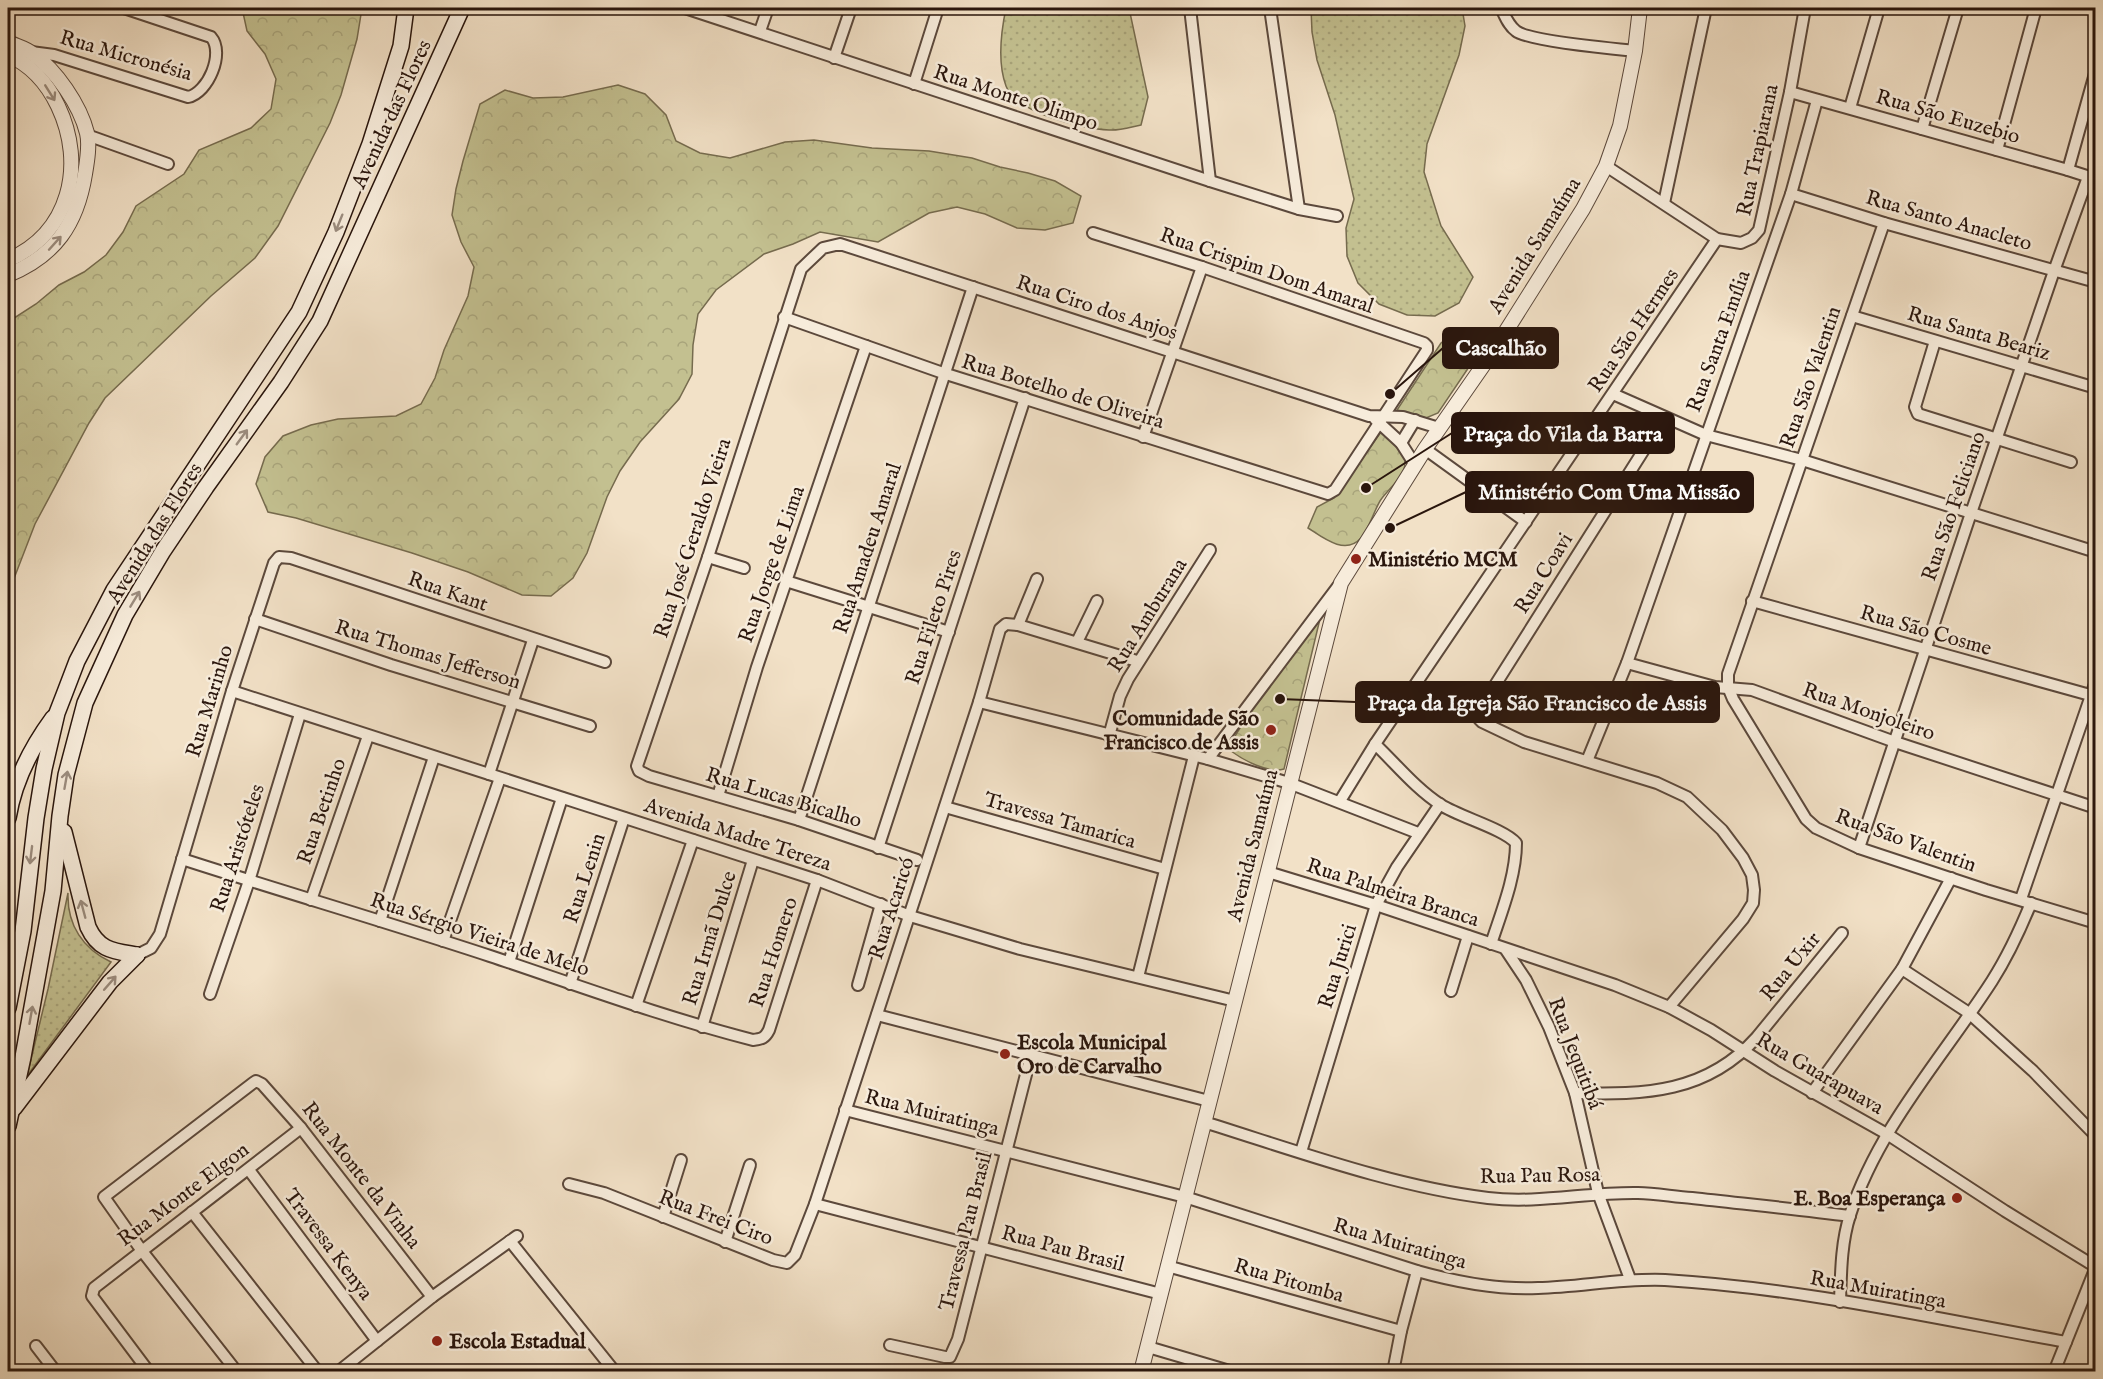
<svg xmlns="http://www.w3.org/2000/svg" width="2103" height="1379" viewBox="0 0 2103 1379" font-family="'IM FELL English',serif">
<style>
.grass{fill:url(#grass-dots);stroke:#766b4e;stroke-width:1.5}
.forest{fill:url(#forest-crowns);stroke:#766b4e;stroke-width:1.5}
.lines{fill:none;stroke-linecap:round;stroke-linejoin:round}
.minor-casing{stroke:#5c493c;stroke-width:14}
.tertiary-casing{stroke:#5c493c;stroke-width:16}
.secondary-casing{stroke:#2a160d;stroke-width:18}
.minor{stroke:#f7ecdb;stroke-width:10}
.tertiary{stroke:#f7ecdb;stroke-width:14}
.secondary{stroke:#f7ecdb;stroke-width:15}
.oneway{stroke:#9b8c7e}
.poi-dot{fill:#8f2418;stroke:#f7ecdb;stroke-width:2}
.labels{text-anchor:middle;stroke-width:5;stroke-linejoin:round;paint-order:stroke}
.street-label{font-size:21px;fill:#2a160d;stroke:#f7ecdb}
.poi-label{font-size:21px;font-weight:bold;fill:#2a160d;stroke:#f7ecdb;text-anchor:start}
.leader{fill:none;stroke:#2a160d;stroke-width:2}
.callout-dot{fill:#2a160d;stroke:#f7ecdb;stroke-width:2}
.callout{fill:#2a160d;stroke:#2a160d;stroke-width:2}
.callout-label{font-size:22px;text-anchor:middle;font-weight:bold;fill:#fff}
</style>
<defs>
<pattern id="grass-dots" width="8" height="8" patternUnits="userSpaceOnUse" patternTransform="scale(1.5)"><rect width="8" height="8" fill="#c3c090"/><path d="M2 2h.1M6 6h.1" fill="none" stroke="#a8a47b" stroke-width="1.8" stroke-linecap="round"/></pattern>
<pattern id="forest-crowns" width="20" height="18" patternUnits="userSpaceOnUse" patternTransform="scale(1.5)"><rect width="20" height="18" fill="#c3c090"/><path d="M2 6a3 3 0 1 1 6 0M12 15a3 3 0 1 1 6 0" fill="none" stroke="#a8a47b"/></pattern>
</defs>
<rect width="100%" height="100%" fill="#f2e1c7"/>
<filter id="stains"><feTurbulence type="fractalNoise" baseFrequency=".00333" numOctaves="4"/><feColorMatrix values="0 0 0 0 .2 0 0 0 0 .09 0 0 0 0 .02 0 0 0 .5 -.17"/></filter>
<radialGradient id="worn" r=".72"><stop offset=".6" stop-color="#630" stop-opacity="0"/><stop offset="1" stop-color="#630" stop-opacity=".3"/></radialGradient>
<g class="grass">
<path d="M1006 8H1129L1148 97 1141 125C1131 127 1119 131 1109 130 1083 129 1016 113 1006 86 997 62 1001 32 1006 8Z"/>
<polygon points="1311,8 1462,8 1465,26 1459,55 1427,144 1424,172 1441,226 1473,277 1459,303 1435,316 1407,315 1379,304 1358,283 1347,256 1346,228 1354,199 1335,115 1317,60 1312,32"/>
<path d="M68 893C67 925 83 949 111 962L27 1076 48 989Z"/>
</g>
<g class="forest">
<polygon points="242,8 362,8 357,39 341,95 330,123 278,226 255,258 211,296 105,398 89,423 35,524 8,594 8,322 36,304 59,285 84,272 106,255 123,232 136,206 184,174 199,150 251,128 271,109 276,79 265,54 247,31"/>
<polygon points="618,85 645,94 666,115 676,141 700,153 730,158 785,142 814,140 872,148 929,151 972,158 1000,167 1028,173 1055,181 1081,196 1073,223 1045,230 1017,228 985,214 957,207 929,213 878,242 820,232 793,244 764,254 716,290 698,314 693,345 692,374 679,399 640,442 620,471 607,497 587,553 573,578 551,596 522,595 468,572 412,553 296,518 268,512 256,484 265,457 283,436 311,425 338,419 396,416 421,404 435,378 444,350 468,296 474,267 461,242 452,215 456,189 463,161 480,104 505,90 533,98 563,97"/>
<polygon points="1450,336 1476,351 1477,355 1438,413 1426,418 1397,410 1441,343"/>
<path d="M1381 432C1391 439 1406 448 1405 463 1405 477 1387 490 1380 501 1374 511 1368 531 1361 538 1345 556 1322 537 1308 528L1317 507 1334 498Z"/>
<path d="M1319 623 1284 769C1269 774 1243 760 1231 751L1230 744C1247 718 1295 634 1319 623Z"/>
</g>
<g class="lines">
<defs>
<g id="minor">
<polyline points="685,8 1210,181 1299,209 1337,216"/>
<polyline points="1190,8 1210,181"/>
<polyline points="1270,8 1299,209"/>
<path d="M1501 8C1505 16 1508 25 1516 31 1528 41 1615 49 1635 51"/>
<polyline points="760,31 768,8"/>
<path d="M31 52 54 55 188 97C208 93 225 53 211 37L124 8"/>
<polyline points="834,58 851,8"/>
<polyline points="914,84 938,8"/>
<polyline points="1790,92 2068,170 2096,179"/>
<polyline points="1850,108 1879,8"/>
<polyline points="1922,129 1958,8"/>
<polyline points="87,135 168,164"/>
<polyline points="1997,150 2036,8"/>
<polyline points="1606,166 1717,239 1741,243 1752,238 1759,230 1790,92 1805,8"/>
<polyline points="2068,170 2096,70"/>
<polyline points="1791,194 1884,223 2096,282"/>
<polyline points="1664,203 1706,8"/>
<polyline points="1884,223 1728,674 1728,687 1733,699 1806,819 1816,828 1859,848 1986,890 2096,923"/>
<polyline points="1852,316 2096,388"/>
<polyline points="784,317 943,373 1328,494 1335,490 1427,350 1427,346 1424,343 1202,267 1093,233"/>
<polyline points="1935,341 1915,407 1918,414 2071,462"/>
<polyline points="1613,394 1706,435 1802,460 2096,552"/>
<polyline points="1664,418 1480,709 1479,719 1482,722 1524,742 1657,783 1687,797 1722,830 1743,858 1752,875 1754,890 1753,903 1743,919 1669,1007"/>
<polyline points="1375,419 1401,443 1415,465"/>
<polyline points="1143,437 1202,267"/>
<polyline points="1401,443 1415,420"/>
<polyline points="1425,449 1526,522"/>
<polyline points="708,557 744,568"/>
<polyline points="786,581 949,632"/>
<polyline points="1752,601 2090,695"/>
<polyline points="255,619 391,665 590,726"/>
<polyline points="1018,625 1037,579"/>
<polyline points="1077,642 1097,601"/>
<polyline points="1627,663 1715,687 1752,690 1895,742 2096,808"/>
<polyline points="232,691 817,880 910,916 1020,949 1235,1001"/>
<polyline points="979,702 1208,759 1289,783 1418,833"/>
<polyline points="1109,736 1120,696 1128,679 1210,550"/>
<path d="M1375 744C1396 764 1416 789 1441 805 1460 817 1504 829 1516 843 1516 877 1501 913 1491 944"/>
<polyline points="1208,759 1339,585"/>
<polyline points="1587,761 1627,663 1791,194 1817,100"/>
<polyline points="489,774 533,640"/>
<polyline points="718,796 757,667 866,346"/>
<polyline points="1340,801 1375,744 1717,239"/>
<polyline points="945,807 1165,869"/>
<polyline points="799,820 973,287"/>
<polyline points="878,848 1025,398"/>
<polyline points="1859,848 1971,513 2054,271 2088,177"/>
<path d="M182 859C284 892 387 922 490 956 577 985 663 1017 753 1040 762 1039 765 1038 769 1030L817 880"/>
<polyline points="917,860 799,820 649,776 639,771 637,766 708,557 801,269 823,248 840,244 1369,416 1403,417 1439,428"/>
<polyline points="1268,872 1376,905 1615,985 1669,1007 1711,1030 1775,1071 1887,1134 2005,1211 2096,1267"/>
<polyline points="2021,899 2096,681"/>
<polyline points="311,900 368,736"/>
<polyline points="380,921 434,757"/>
<polyline points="443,941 500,778"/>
<polyline points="1506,950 1526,980 1549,1027 1575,1093 1598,1193 1630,1279"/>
<polyline points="137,955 151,948 160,934 232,691 274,563 279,557 291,558 605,662"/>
<polyline points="509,962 562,798"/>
<polyline points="1902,969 1969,1013 2033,1071 2096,1136"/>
<polyline points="1138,977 1194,756"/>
<polyline points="570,984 624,818"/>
<polyline points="858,985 881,904"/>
<polyline points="1451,991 1468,936"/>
<polyline points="210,994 249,881 300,714"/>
<polyline points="636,1006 693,840"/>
<polyline points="877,1015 1209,1101"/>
<polyline points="702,1027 753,860"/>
<path d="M1575 1093C1645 1095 1707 1093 1757 1037L1842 933"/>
<polyline points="1812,1093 1902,969 1951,878"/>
<path d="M845 1110 1185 1197 1417 1271C1456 1282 1498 1290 1538 1288 1581 1287 1622 1278 1665 1280 1800 1288 1933 1318 2066 1342"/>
<path d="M1204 1122C1294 1150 1395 1187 1488 1198 1538 1204 1588 1192 1638 1193 1656 1193 1674 1197 1692 1198 1745 1204 1797 1209 1850 1216"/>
<polyline points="1301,1152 1376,905 1397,867 1440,804"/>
<polyline points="249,1170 377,1341"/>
<polyline points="569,1184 604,1193 773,1260 787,1263 795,1255 815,1204 979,702 1000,629 1006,624 1018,625 1137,661"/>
<polyline points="815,1204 1161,1294"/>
<polyline points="192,1212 318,1372"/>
<polyline points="663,1217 681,1160"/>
<polyline points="510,1241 615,1372"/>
<polyline points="725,1242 750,1165"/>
<polyline points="1167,1266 1401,1331"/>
<path d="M1840 1302C1841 1273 1841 1243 1850 1215 1878 1128 1943 1057 1992 981 2008 956 2020 930 2031 903"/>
<polyline points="890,1345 945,1357 950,1357 958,1339 1031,1055"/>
<polyline points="36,1346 56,1372"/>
<polyline points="1148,1347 1233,1372"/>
<polyline points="149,1372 92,1296 94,1288 301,1128"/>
<polyline points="237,1372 142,1251 104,1197 253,1083 256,1081 262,1084 301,1128 432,1297"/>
<polyline points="338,1372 432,1297 517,1236"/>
<polyline points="1393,1372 1401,1331 1417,1271"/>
<polyline points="2054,1372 2096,1267"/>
</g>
<g id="tertiary">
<path d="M8 42C16 46 26 48 33 54 56 70 80 105 87 133 90 145 87 162 85 174 77 224 55 256 8 275"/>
<path d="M8 55C31 65 47 83 58 106 86 165 70 233 8 260"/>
<polyline points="1141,1372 1341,583 1425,449 1496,347 1583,209 1606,166 1620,126 1635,51 1640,8"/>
</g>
<g id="secondary">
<path d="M8 818C14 781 31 748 53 718"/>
<path d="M64 832 88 927C99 951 114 951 137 955"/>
<polyline points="8,1008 23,931 36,818 44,769 57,713 64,695 77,661 114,590 299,312 336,232 370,144 401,46 406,8"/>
<polyline points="14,1108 110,982 137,955"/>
<polyline points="8,1126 23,1057 53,891 60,816 66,775 85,703 125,615 163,551 206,487 281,382 320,321 462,8"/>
</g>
</defs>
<use href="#minor" class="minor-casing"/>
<use href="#tertiary" class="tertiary-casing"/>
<use href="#secondary" class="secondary-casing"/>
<use href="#minor" class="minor"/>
<use href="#tertiary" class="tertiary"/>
<use href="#secondary" class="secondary"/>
</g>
<defs><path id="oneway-shaft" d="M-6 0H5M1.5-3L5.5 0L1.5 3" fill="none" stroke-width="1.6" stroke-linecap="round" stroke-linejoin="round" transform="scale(1.5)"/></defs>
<g class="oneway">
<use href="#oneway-shaft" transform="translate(50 93) rotate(58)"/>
<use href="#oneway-shaft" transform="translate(339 223) rotate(112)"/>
<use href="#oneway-shaft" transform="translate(55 243) rotate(-48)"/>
<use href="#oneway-shaft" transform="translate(242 437) rotate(-54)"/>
<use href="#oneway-shaft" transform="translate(135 599) rotate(-59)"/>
<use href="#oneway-shaft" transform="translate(66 780) rotate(-80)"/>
<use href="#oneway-shaft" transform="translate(31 855) rotate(97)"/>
<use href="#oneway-shaft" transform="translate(83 909) rotate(-105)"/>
<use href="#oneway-shaft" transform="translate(110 983) rotate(-49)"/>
<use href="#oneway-shaft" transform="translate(31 1015) rotate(-80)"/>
</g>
<g class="poi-dot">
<circle cx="1356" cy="559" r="6"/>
<circle cx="1271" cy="730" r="6"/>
<circle cx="1005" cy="1054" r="6"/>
<circle cx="1957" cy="1198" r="6"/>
<circle cx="437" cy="1341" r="6"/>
</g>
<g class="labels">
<g class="street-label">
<text transform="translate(126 55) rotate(16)" y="7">Rua Micronésia</text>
<text transform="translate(1016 97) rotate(18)" y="7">Rua Monte Olimpo</text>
<text transform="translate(391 114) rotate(-65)" y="7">Avenida das Flores</text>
<text transform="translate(1948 116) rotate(16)" y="7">Rua São Euzebio</text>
<text transform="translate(1757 150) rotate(-78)" y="7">Rua Trapiarana</text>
<text transform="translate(1949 220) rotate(16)" y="7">Rua Santo Anacleto</text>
<text transform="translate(1534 245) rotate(-58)" y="7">Avenida Samaúma</text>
<text transform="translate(1267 270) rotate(19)" y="7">Rua Crispim Dom Amaral</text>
<text transform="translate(1097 307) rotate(18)" y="7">Rua Ciro dos Anjos</text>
<text transform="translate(1633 330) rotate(-56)" y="7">Rua São Hermes</text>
<text transform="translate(1979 333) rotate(16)" y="7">Rua Santa Beariz</text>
<text transform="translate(1718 341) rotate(-70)" y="7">Rua Santa Emília</text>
<text transform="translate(1810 377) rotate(-71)" y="7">Rua São Valentin</text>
<text transform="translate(1063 391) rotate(17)" y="7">Rua Botelho de Oliveira</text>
<text transform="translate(1953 506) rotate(-71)" y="7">Rua São Feliciano</text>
<text transform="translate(154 533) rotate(-58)" y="7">Avenida das Flores</text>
<text transform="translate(692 538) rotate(-72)" y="7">Rua José Geraldo Vieira</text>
<text transform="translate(867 548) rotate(-72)" y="7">Rua Amadeu Amaral</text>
<text transform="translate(771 564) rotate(-71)" y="7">Rua Jorge de Lima</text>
<text transform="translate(1543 573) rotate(-58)" y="7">Rua Coavi</text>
<text transform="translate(448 591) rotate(19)" y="7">Rua Kant</text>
<text transform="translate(1147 615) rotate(-58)" y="7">Rua Amburana</text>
<text transform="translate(933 617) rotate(-72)" y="7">Rua Fileto Pires</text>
<text transform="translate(1926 630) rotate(16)" y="7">Rua São Cosme</text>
<text transform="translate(428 654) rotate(17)" y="7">Rua Thomas Jefferson</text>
<text transform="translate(209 701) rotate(-73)" y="7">Rua Marinho</text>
<text transform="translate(1869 711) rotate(19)" y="7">Rua Monjoleiro</text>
<text transform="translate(784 797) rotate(17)" y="7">Rua Lucas Bicalho</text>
<text transform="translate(321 811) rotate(-71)" y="7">Rua Betinho</text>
<text transform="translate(1060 820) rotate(16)" y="7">Travessa Tamarica</text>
<text transform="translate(738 834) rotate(18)" y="7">Avenida Madre Tereza</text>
<text transform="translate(1906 840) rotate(20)" y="7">Rua São Valentin</text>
<text transform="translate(1252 845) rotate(-76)" y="7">Avenida Samaúma</text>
<text transform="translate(237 848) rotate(-72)" y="7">Rua Aristóteles</text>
<text transform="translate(584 878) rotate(-72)" y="7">Rua Lenin</text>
<text transform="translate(1393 892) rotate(18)" y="7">Rua Palmeira Branca</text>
<text transform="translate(891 908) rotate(-72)" y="7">Rua Acaricó</text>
<text transform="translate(480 934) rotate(18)" y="7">Rua Sérgio Vieira de Melo</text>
<text transform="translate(709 938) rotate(-73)" y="7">Rua Irmã Dulce</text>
<text transform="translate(773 952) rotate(-72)" y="7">Rua Homero</text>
<text transform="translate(1337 966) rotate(-73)" y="7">Rua Jurici</text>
<text transform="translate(1790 966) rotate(-51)" y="7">Rua Uxir</text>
<text transform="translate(1576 1053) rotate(69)" y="7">Rua Jequitibá</text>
<text transform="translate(1820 1073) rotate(30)" y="7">Rua Guarapuava</text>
<text transform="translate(932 1112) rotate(14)" y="7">Rua Muiratinga</text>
<text transform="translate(362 1175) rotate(52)" y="7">Rua Monte da Vinha</text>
<text transform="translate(1540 1175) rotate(-1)" y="7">Rua Pau Rosa</text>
<text transform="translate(183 1194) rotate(-37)" y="7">Rua Monte Elgon</text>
<text transform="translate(716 1217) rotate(21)" y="7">Rua Frei Ciro</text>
<text transform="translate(965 1231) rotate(-76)" y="7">Travessa Pau Brasil</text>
<text transform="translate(1400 1243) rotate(16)" y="7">Rua Muiratinga</text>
<text transform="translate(329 1244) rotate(53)" y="7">Travessa Kenya</text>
<text transform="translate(1063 1248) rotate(15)" y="7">Rua Pau Brasil</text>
<text transform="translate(1289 1280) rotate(16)" y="7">Rua Pitomba</text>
<text transform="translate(1878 1289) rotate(10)" y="7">Rua Muiratinga</text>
</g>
<g class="poi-label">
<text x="1368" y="566">Ministério MCM</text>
<text x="1259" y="725" text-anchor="end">Comunidade São<tspan x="1259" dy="24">Francisco de Assis</tspan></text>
<text x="1017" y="1049">Escola Municipal<tspan x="1017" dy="24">Oro de Carvalho</tspan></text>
<text x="1945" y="1205" text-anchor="end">E. Boa Esperança</text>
<text x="449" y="1348">Escola Estadual</text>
</g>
</g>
<path class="leader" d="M1390 394L1443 348M1366 488L1452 433M1390 528L1466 492M1280 699L1356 702"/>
<g class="callout-dot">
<circle cx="1390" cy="394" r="6"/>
<circle cx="1366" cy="488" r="6"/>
<circle cx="1390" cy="528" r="6"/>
<circle cx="1280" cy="699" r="6"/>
</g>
<g class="callout">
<rect x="1443" y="328" width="115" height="40" rx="6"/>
<rect x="1452" y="413" width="222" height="40" rx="6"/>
<rect x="1466" y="472" width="287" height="40" rx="6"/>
<rect x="1356" y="682" width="363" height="40" rx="6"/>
</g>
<g class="callout-label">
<text x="1501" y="355">Cascalhão</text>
<text x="1563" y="441">Praça do Vila da Barra</text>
<text x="1609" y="499">Ministério Com Uma Missão</text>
<text x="1537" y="710">Praça da Igreja São Francisco de Assis</text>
</g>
<rect width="2103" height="1379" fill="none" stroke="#f2e1c7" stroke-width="30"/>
<rect x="9" y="9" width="2085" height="1361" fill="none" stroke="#2a160d" stroke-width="3"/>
<rect x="15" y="15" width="2073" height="1349" fill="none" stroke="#2a160d" stroke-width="1.5"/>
<rect width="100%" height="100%" filter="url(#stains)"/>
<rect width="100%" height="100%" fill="url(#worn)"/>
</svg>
